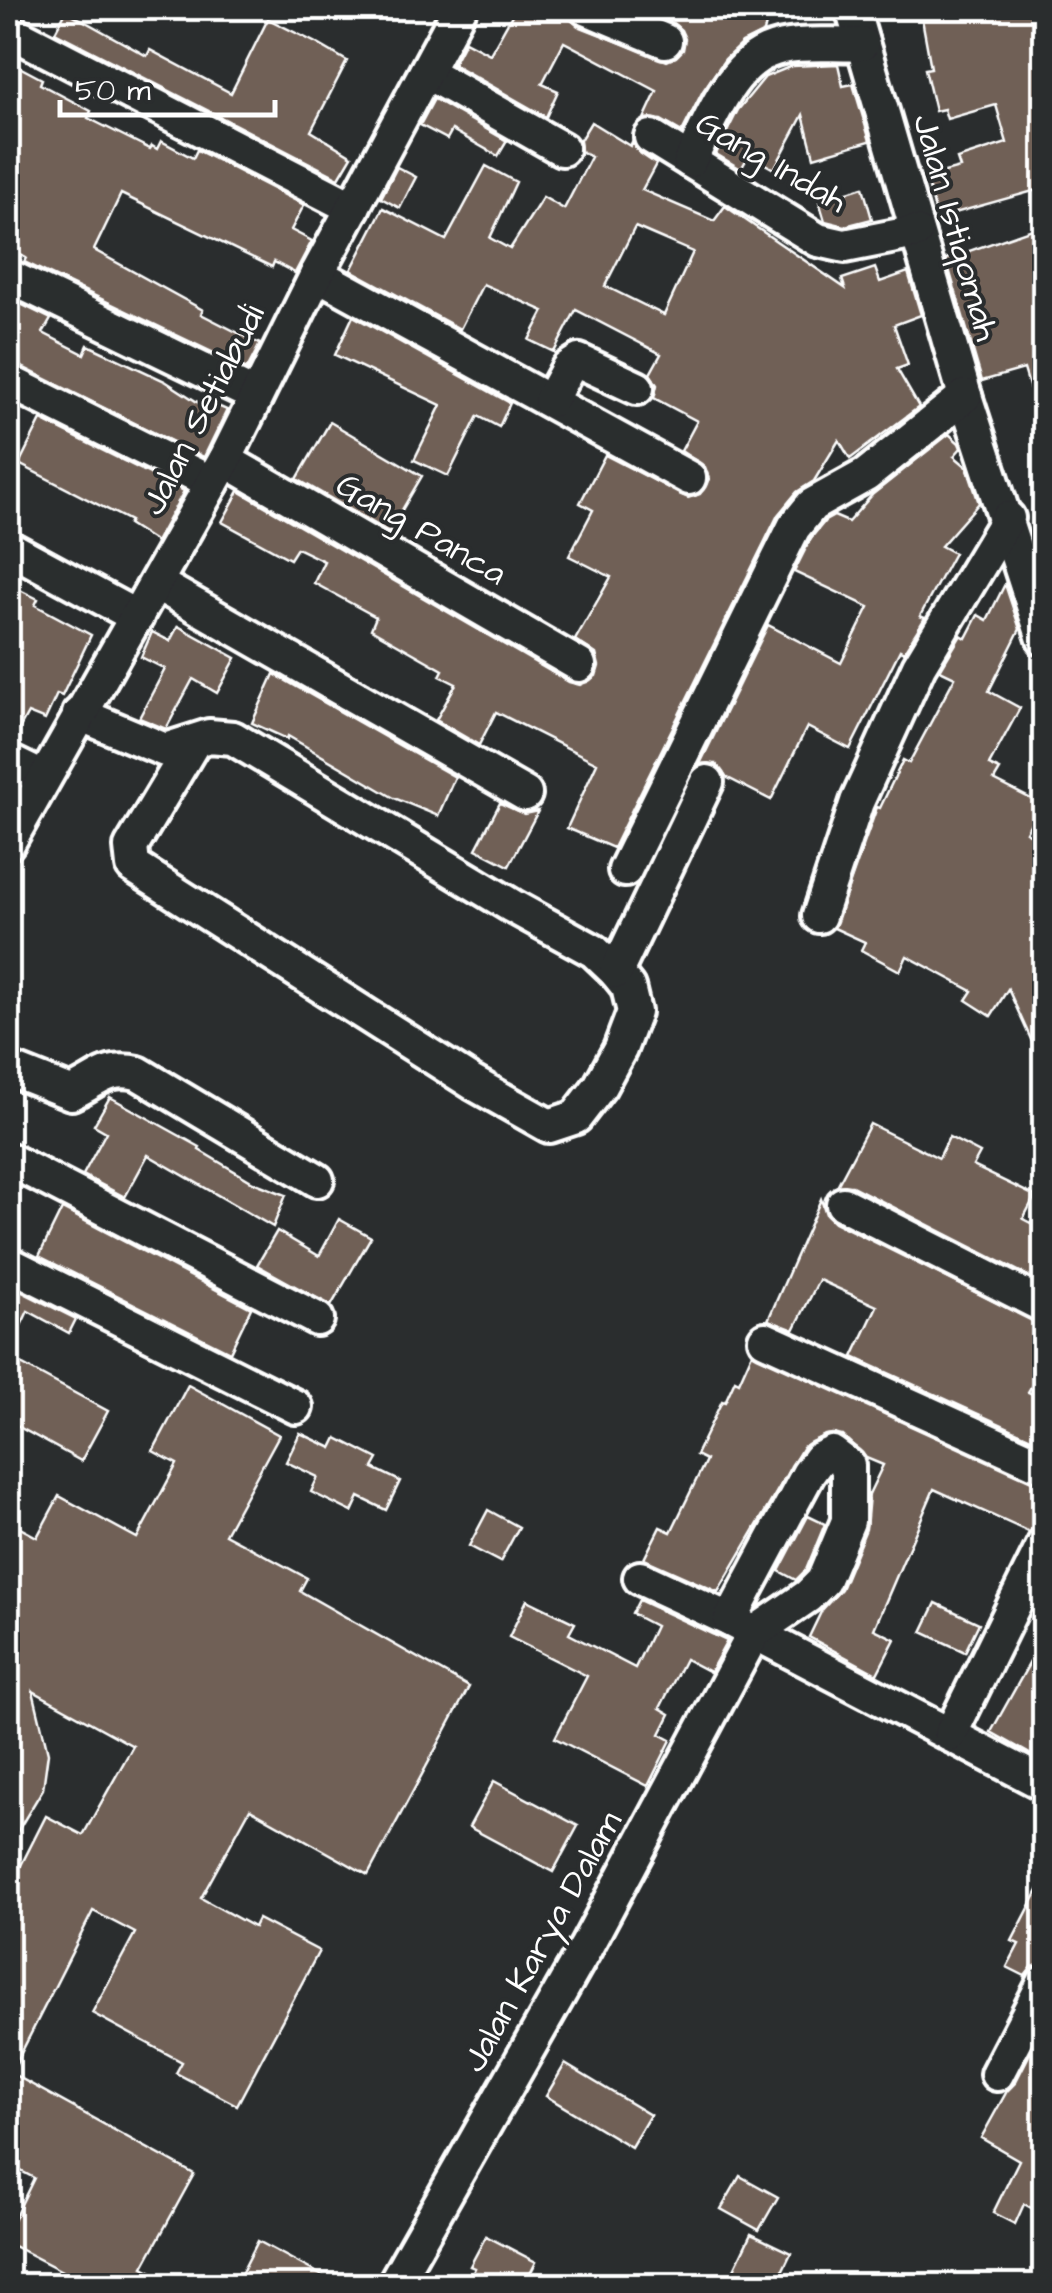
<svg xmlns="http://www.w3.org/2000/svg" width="1052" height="2293" viewBox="0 0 1052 2293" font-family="'Architects Daughter',sans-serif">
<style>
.building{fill:#706057;stroke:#fff;stroke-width:2.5;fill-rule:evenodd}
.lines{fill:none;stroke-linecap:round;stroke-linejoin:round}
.minor-casing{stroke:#fff;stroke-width:40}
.minor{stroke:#2a2d2e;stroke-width:32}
.labels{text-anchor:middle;stroke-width:8;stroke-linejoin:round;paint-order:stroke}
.street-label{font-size:35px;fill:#fff;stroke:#2a2d2e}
</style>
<rect width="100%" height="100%" fill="#2a2d2e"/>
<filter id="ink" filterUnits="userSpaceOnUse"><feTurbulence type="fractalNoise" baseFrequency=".01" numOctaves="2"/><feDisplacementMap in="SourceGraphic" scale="20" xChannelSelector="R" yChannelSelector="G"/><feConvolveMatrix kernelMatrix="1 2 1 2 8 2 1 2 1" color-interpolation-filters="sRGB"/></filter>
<g filter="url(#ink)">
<g class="building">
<polygon points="516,8 566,8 570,19 578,26 667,61 676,57 683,50 685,39 681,30 673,23 637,8 770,8 764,32 742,43 725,59 703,91 682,132 661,120 644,119 657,91 564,42 542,84 558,91 546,117 453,64 465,41 490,54"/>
<polygon points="920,8 1044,8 1044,188 937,218 926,177 960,168 957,159 1007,143 996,105 947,119 944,109 935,111 925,69 931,68"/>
<polygon points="66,11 147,56 150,50 231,93 268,19 318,44 347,61 311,131 352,156 339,178 55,32"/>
<polygon points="8,61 42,79 40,84 91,111 88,118 150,149 152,146 157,149 161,141 193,158 197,150 304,205 291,230 312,241 295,273 274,262 272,267 121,194 94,250 203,310 201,314 260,344 247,369 24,262 26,258 8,248"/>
<polygon points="838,64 843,86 853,84 870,141 814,157 803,115 774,169 749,155 741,169 716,154 738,110 765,77 792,66"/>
<polygon points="434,99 507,141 498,156 452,130 447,139 420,125"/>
<path d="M591 122 630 146 632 142 640 153 656 164 642 190 714 221 725 206 845 288 842 279 875 268 880 282 908 272 921 315 894 325 908 365 897 369 919 407 850 459 839 440 814 481 797 492 778 515 613 848 567 828 597 763 496 712 479 745 436 720 456 684 440 676 443 670 371 629 376 617 314 583 324 561 297 548 290 559 222 522 239 491 569 682 580 685 596 676 599 666 596 654 575 640 611 577 569 556 593 510 580 503 605 455 688 498 700 494 709 479 705 467 681 451 697 421 654 398 657 385 650 374 661 354 576 310 554 352 529 340 544 311 483 284 460 329 351 270 383 208 446 240 486 166 516 182 490 238 510 249 543 197 564 209 591 157 581 151 580 140ZM635 227 693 252 664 315 605 286Z"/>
<polygon points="397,167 416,177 400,208 381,198"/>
<polygon points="863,187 872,219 845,226 825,221 819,201"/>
<polygon points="1044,225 1044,415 1038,416 1024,369 982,381 946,259"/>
<polygon points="8,298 51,319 43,333 84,354 88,345 165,381 202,405 204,400 227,410 204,457 8,361"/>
<polygon points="353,316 510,403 499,427 478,416 448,476 414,460 441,405 335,355"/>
<polygon points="41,420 184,491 156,542 128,524 130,521 19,464"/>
<polygon points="330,422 422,476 389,532 297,479"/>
<polygon points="949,434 959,443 961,448 954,456 967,467 979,503 941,546 954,553 920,616 925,618 904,652 900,650 850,749 807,727 771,800 726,777 716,764 700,764 768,625 841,663 869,607 794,572 811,538 825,521 834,516 848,522 873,494"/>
<polygon points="8,584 38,599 35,605 91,635 62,696 57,694 45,720 28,713 12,742 8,741"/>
<polygon points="1005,584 1020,629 989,691 1020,708 989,765 1000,770 994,780 1041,804 1026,832 1044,842 1044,1068 1008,989 991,1016 966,1000 972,991 907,956 900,971 861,950 865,942 834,928 877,807 880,808 903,760 909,763 955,677 940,670 961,635 966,638 978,615 987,620"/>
<polygon points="178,626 236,658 217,693 193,679 166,729 139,718 165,669 141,657 152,632 170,641"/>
<polygon points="274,674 455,777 438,816 394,798 288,736 287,739 252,723"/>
<polygon points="500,803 524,814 538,811 509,866 476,849"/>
<polygon points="110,1097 200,1147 199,1150 253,1182 286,1195 273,1227 148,1155 125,1197 83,1175 106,1132 94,1125"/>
<polygon points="870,1124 939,1158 949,1137 980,1153 973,1166 1035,1196 1023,1219 1044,1230 1044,1284 852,1186 837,1186"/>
<polygon points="821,1199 826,1214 834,1222 1044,1326 1044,1365 1028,1392 1044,1399 1044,1444 853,1357 877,1306 819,1280 794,1330 768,1320"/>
<polygon points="62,1209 251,1308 230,1352 39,1256"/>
<polygon points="339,1219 371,1237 331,1306 257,1265 277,1231 319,1256"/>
<polygon points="8,1285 76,1319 69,1333 28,1311 8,1353"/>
<polygon points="752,1353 1044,1486 1044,1524 1029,1532 934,1489 874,1629 895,1639 877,1674 809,1637 822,1610 841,1589 866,1529 869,1494 883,1465 866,1458 843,1436 825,1435 803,1447 718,1592 644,1559 660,1527 671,1532 706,1460 696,1455 722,1401 725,1402 735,1380 739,1382"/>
<polygon points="8,1357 108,1411 81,1461 8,1421"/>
<polygon points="188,1385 279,1435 225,1534 307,1578 300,1591 469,1687 368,1875 250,1809 201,1898 254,1927 258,1919 319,1951 237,2105 176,2073 182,2062 92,2013 135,1933 93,1911 11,2073 194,2174 143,2267 180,2286 91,2286 8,2243 8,2231 34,2178 8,2164 8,1891 46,1816 83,1835 133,1746 33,1691 48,1753 43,1789 8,1847 8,1547 18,1527 37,1537 59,1496 137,1538 177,1464 153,1451"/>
<polygon points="300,1433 332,1448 337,1438 378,1459 373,1468 400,1481 386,1510 359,1497 352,1512 311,1492 318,1477 286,1462"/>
<polygon points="488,1510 519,1527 500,1562 469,1546"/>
<polygon points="808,1516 825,1524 806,1570 796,1580 779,1571"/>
<polygon points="527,1600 575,1623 569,1634 635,1668 655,1626 632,1614 639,1600 727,1641 710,1672 685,1659 660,1708 670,1714 660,1734 671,1740 648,1786 555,1738 587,1676 509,1637"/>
<polygon points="936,1603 979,1623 965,1652 922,1632"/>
<polygon points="1044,1637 1044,1762 991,1732"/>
<polygon points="494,1781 578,1826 553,1872 469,1827"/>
<polygon points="1044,1879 1044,1963 1032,1967 1025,1976 1007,1967 1019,1944 1012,1941"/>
<polygon points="1044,2026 1044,2215 1024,2204 1015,2224 993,2213 1019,2160 981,2138 1007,2091 1015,2083"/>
<polygon points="565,2064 650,2115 631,2147 546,2096"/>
<polygon points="740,2176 778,2197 759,2230 721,2209"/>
<polygon points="751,2234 791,2253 775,2286 726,2286"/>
<polygon points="486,2236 536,2262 524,2286 467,2286 475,2268 470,2266"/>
<polygon points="258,2241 341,2286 235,2286"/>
</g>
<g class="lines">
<defs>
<g id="minor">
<polyline points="586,8 665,41"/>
<polyline points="852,8 965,396 1044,639"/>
<polyline points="8,30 353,208"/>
<polyline points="426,72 562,149"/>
<polyline points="651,137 818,240 845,246 916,232"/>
<path d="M690 161C708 126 727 70 767 52 794 40 833 46 862 44"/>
<polyline points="317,274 689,478"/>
<polyline points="8,276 256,396"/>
<polyline points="8,381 212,483"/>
<polyline points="550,401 568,368 579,361 637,388"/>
<polyline points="225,460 579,665"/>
<polyline points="8,547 137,617"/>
<polyline points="156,583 525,794"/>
<polyline points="79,714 165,750 209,736 233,738 512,906 594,951 616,972 628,987 634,1012 620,1049 600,1086 576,1117 549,1126 473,1083 133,866 131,847 194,742"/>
<polyline points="8,761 43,778"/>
<polyline points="8,843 225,460 317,274 460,8"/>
<polyline points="625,870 794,527 812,505 866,475 965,396"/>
<polyline points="819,916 857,802 919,666 1008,518"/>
<polyline points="616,972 707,782"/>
<path d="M8 1068 71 1093C99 1081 105 1066 138 1073L317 1180"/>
<polyline points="8,1159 317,1319"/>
<polyline points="843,1204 1044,1306"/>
<polyline points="8,1263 296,1407"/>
<polyline points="765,1339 1044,1466"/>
<polyline points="640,1578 730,1620 1044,1784"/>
<polyline points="950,1735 1044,1544"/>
<polyline points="997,2074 1044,1983"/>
<polyline points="393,2286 586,1947 754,1633 808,1596 823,1581 848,1521 848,1465 832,1453 819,1459 808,1474 730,1620"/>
</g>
</defs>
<use href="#minor" class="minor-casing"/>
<use href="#minor" class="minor"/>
</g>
</g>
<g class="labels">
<g class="street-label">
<text transform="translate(772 161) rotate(30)" y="12">Gang Indah</text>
<text transform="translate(957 227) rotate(74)" y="12">Jalan Istiqomah</text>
<text transform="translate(202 409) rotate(-63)" y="12">Jalan Setiabudi</text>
<text transform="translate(422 528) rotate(30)" y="12">Gang Panca</text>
<text transform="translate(541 1941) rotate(-61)" y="12">Jalan Karya Dalam</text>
</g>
</g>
<rect width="1052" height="2293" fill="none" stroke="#2a2d2e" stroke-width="40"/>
<rect x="20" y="20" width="1012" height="2253" fill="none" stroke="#fff" stroke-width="4" filter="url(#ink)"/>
<path d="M60 100v15h215v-15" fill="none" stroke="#ffffff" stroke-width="5"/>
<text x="75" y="100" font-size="30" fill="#ffffff" stroke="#2a2d2e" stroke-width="8" paint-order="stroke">50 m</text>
</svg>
